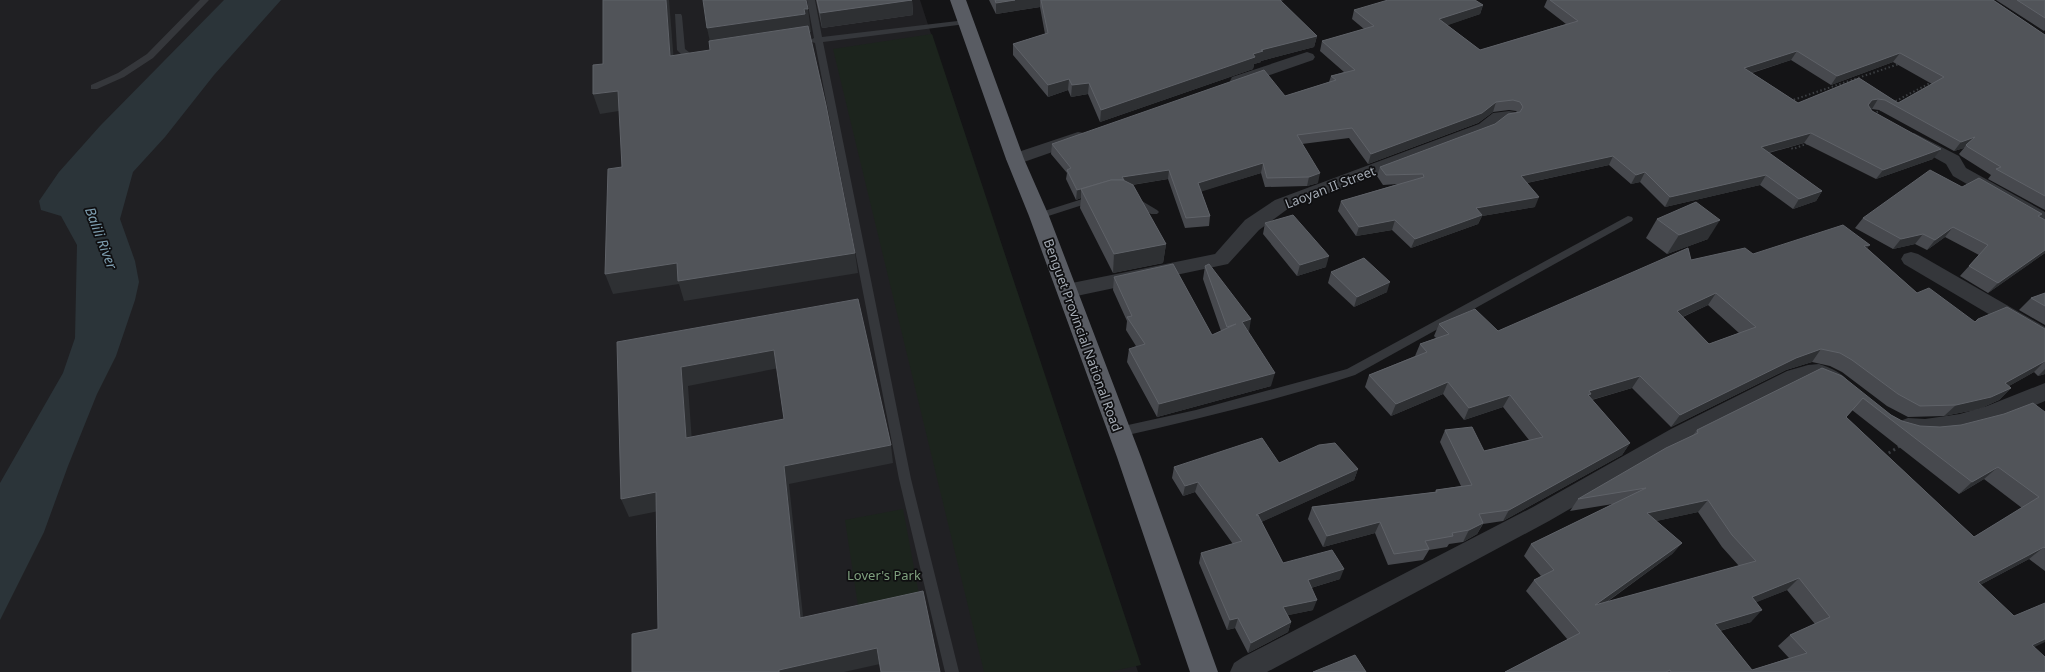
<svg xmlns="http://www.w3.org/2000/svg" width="2045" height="672" viewBox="0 0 2045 672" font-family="'Noto Sans',sans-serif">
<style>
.built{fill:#202023}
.green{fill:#1c241d}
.water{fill:#2b3439}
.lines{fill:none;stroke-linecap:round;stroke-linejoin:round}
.path-far1{stroke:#3b3e42;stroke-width:2;stroke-dasharray:1.5 2.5;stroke-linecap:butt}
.path{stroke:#3b3e42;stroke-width:3;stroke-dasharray:2 3.5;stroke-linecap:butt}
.service{fill:#35373b;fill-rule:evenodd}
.minor{fill:#35373b;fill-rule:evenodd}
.trunk{fill:#595c63;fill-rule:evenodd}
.wall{fill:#47494e;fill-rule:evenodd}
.shaded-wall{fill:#2e3033}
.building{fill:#515459;stroke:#5f6268;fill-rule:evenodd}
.labels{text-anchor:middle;stroke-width:3.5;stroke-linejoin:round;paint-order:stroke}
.street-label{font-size:13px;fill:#a6adb6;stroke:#0f0f11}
.park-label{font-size:13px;fill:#7fa07e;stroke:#0f0f11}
.water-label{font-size:14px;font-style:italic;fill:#7e9eb0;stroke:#0f0f11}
</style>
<rect width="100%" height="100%" fill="#141416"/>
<polygon class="built" points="0,0 920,0 1138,672 0,672"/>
<g class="green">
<polygon points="932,34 1141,665 1109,672 984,672 833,49"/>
<polygon points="903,509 920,600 859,612 845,520"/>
</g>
<polygon class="water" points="224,0 281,0 214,75 165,137 133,172 120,219 135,261 139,282 135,300 116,356 97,394 68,466 44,532 0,620 0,483 63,373 75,338 77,245 61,216 41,210 39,201 59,172 100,126"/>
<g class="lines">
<g class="path-far1">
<polyline points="1790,101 1899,64"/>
<polyline points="1892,103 1932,82"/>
<polyline points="1873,114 1883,109"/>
<polyline points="1788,146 1793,149 1809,143"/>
</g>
<polyline class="path" points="1884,456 1900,446"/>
<g class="service">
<polygon points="200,0 209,0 153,58 124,77 97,89 91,89 91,85 118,73 147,54"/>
<polygon points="807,0 815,0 822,37 966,20 970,22 966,24 823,42 911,479 959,672 945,672 899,479 815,43 809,41 814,38"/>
<polygon points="675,14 681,14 682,16 685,49 690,53 702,55 702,59 684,57 677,50"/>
<polygon points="1095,195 1098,196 1100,198 1098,200 1039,219 1034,216 1035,214"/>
<polygon points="1132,195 1157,210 1159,212 1157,214 1151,214 1129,200 1127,198 1129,196"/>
<path d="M1628 216 1632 217 1633 219 1632 221 1355 375C1277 400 1198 419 1119 437L1115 435 1113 432 1115 429 1119 427 1196 410 1347 369Z"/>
</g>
<g class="minor">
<polygon points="1307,52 1313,54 1315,57 1313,60 1238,86 1232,85 1230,81 1232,77"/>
<polygon points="1509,111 1515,112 1518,116 1515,120 1504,122 1491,132 1289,208 1259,230 1228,264 1067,298 1060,296 1057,291 1060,286 1067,284 1215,254 1245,220 1275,200 1479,124 1493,113"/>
<polygon points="1078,132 1084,133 1087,137 1084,141 1015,165 1009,163 1006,159 1009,155"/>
<polygon points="1914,133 1959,156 1966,168 2045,212 2045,226 2038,225 1953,176 1946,164 1908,143 1905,139 1908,135"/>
<polygon points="1911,252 1918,254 2045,327 2045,345 2038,343 1904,264 1901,259 1904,254"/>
<path d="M1819 364C1831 368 1844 373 1851 385L1848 391C1834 395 1829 387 1817 381L1803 383 1687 441 1549 521 1267 672H1230L1234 663 1243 657 1533 507 1671 429 1787 371 1808 365Z"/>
<path d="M2045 383V401C2005 418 1944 448 1900 433L1897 427 1900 421 1908 418 1925 419 1960 414 1987 406Z"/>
</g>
<polygon class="trunk" points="950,0 966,0 1024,159 1049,216 1141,457 1218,672 1190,672 1117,457 1029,216 1006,159"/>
</g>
<g class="wall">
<polygon points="816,0 912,0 913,15 822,28"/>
<polygon points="989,0 1284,0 1280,1 1317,36 1314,47 1261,61 1261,62 1254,64 1253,69 1100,122 1088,94 1071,97 1068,90 1048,97 1013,55 1013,44 1045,34 1040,7 996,14"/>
<path d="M1547 0H1993L2045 35V210L1988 179 1991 175 1961 156 1959 154 1964 148 1954 151 1879 110 1872 109H1870L1872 111 1933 159 1876 179 1804 143 1769 153 1822 191 1816 201 1793 209 1760 185 1665 207 1640 182 1631 184 1609 165 1527 183 1535 207 1482 216 1478 224 1411 248 1392 230 1356 236 1338 211 1341 201 1398 184 1383 185 1377 176 1380 167 1495 124 1517 112 1516 111 1509 110 1493 112 1478 123 1368 164 1349 138 1302 144 1318 183 1307 186 1265 187 1261 173 1201 191 1210 216 1209 226 1185 228 1168 179 1132 185 1166 244 1163 263 1113 273 1080 208 1081 198 1076 200 1066 179 1067 173 1051 154 1052 144 1285 96 1329 82 1331 76 1344 72 1320 51 1322 41 1364 29 1352 19 1354 10 1483 5 1480 14 1447 25 1480 50 1566 24 1544 7ZM1791 60 1831 85 1893 62 1932 84 1898 103 1859 78 1798 103 1752 73Z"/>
<polygon points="1996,0 2045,0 2045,30 2044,31"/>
<polygon points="1962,187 2039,217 2045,220 2045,253 1988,293 1960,276 1979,255 1945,237 1927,250 1915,244 1893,249 1855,228 1863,218"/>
<polygon points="1657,219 1708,239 1667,254 1646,238"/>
<polygon points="1265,223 1326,267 1297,276 1263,234"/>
<path d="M1867 248 1917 293 1975 322 2045 329V374L2038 376 2034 372 2009 386 2011 388 1999 400 1979 409 1944 416 1908 417 1887 406 1842 372 1830 366 1812 362 1786 370 1671 427 1632 388 1592 400 1630 443 1622 455 1503 521 1483 524 1477 534 1463 542 1449 544 1447 547 1429 550 1423 560 1388 565 1375 533 1323 547 1308 519 1312 507 1435 492 1436 490 1461 486 1440 442 1445 430 1484 451 1529 440 1503 407 1464 420 1443 394 1391 416 1365 387 1369 375 1415 356 1420 344 1436 338 1434 336 1439 324 1498 331 1691 260 1753 254ZM1708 305 1739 333 1709 344 1683 317Z"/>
<polygon points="1205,266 1248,332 1271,386 1157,417 1127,362 1129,349 1136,346 1126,330 1127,321 1113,290 1114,277 1212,335 1221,331 1203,279"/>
<polygon points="1331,272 1387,292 1354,307 1328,283"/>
<polygon points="2045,293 2045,325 2019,310 2031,298"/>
<path d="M1822 368 1891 415 1902 421 1920 426 1940 427 1961 425 2045 412V571L2029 559 1980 585 2034 647 2045 672H1505L1568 640 1526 591 1534 580 1541 576 1524 556 1531 544 1613 504 1570 511 1578 499 1693 435 1697 430ZM1852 410 1959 494 1984 479 2022 508 1974 537 1846 417ZM1698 512 1722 547 1739 566 1607 602 1672 554 1682 543 1656 521ZM1787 590 1815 624 1790 635 1778 646 1789 658 1752 670 1720 631 1751 622 1756 602Z"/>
<polygon points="1279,463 1358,469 1354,480 1261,522 1283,563 1340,579 1311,588 1313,610 1288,615 1291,622 1288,632 1248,653 1235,628 1227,630 1199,563 1201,553 1233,544 1195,492 1183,496 1172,478 1174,467"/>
</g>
<g class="shaded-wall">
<polygon points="666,0 669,0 675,75 670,56"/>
<polygon points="912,0 913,15 822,28 820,13"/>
<polygon points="1015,0 1040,0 1040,7 996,14 996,3"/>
<polygon points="1483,5 1480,14 1437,29 1439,19"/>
<polygon points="808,9 811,32 712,51 707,28"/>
<polygon points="1317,36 1314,47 1261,61 1261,62 1254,64 1253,69 1100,122 1101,110 1261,50"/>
<polygon points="1797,51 1791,60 1738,77 1744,68"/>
<polygon points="1900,53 1893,62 1831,85 1837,76"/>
<polygon points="1069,79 1068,90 1048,97 1048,85"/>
<polygon points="1089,83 1088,94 1071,97 1072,85"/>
<polygon points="618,91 625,110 600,114 593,94"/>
<polygon points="1878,99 1872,109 1866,110 1868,105 1872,100"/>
<polygon points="1496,102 1493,112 1478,123 1368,164 1371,154"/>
<polygon points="1811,133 1804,143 1755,156 1761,147"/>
<polygon points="1975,137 1966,145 1964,148 1954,151 1961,142"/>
<polygon points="1941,149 1933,159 1876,179 1883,170"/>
<polygon points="1613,156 1609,165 1517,185 1521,176"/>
<polygon points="1263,163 1261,173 1197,193 1198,183"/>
<polygon points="1169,170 1168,179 1124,186 1122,177"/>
<polygon points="1645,172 1640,182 1631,184 1636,175"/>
<polygon points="1320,173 1318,183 1307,186 1309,177"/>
<polygon points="1766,175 1760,185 1665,207 1670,197"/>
<polygon points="1081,189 1081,198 1076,200 1077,190"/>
<polygon points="1822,191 1816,201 1793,209 1799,199"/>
<polygon points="1539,197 1535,207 1482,216 1478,224 1411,248 1415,239 1476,208"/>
<polygon points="1395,220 1392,230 1356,236 1359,227"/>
<polygon points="1720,220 1708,239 1667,254 1679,235"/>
<polygon points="1953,227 1945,237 1927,250 1935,240"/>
<polygon points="1923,234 1915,244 1893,249 1901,239"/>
<polygon points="1166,244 1163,263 1113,273 1114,254"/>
<polygon points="1870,245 1860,257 1864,246"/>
<polygon points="2045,250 2045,253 1988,293 1998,283"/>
<polygon points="855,253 858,273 684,301 679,284 613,294 605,274 677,263"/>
<polygon points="1329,256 1326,267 1297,276 1300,265"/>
<polygon points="1390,282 1387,292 1354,307 1357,297"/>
<polygon points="1716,293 1708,305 1669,323 1677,311"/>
<polygon points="1251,319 1249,332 1242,322"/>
<polygon points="1821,349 1812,362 1786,370 1671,427 1680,415 1796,358"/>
<polygon points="774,350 779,368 688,386 693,456 686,438 681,367"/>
<polygon points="2045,361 2034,372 1993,395 2005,383"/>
<polygon points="2045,369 2045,374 2038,376"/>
<polygon points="1275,373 1271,386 1157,417 1159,404"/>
<polygon points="1640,376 1632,388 1587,401 1589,391"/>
<polygon points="1448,382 1443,394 1391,416 1396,404"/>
<polygon points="2011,388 1999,400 1979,409 1944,416 1956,405"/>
<polygon points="1510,395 1503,407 1464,420 1469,408"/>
<polygon points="1630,443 1622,455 1503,521 1509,510"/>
<polygon points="891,445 893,463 789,484 805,635 800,618 784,466"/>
<polygon points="1998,467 1984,479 1959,494 1972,482"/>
<polygon points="1358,469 1354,480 1253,526 1256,515"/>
<polygon points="1198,482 1195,492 1183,496 1185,486"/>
<polygon points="656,492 664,510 629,517 621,499"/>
<polygon points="1708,500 1698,512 1638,525 1647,513"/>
<polygon points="1380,522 1375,533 1323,547 1327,536"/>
<polygon points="1483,523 1477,534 1463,542 1469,530"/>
<polygon points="1682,543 1672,554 1587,616 1595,605"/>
<polygon points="2044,547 2029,559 1963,594 1978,582"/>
<polygon points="1344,569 1340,579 1304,590 1308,580"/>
<polygon points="1799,578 1787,590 1740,609 1752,597"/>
<polygon points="1317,600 1313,610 1280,617 1283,607"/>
<polygon points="1762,610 1751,622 1704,635 1715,624"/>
<polygon points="1238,618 1235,628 1227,630 1230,620"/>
<polygon points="1291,622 1288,632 1248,653 1251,643"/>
<polygon points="2045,639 2045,642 2016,656 2032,645"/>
<polygon points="877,648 880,664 844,672 779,672 779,670"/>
</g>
<g class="building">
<polygon points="603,0 666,0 670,56 710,50 709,41 808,26 826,105 855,253 678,281 677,263 605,274 608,169 622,167 618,91 593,94 593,65 603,64"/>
<polygon points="703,0 806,0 808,9 804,9 805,14 707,28"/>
<polygon points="817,0 912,0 820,13"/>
<polygon points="995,0 1015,0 996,3"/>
<polygon points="1041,0 1280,0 1317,36 1261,50 1263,51 1253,54 1255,57 1101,110 1089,83 1072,85 1069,79 1048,85 1013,44 1048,33"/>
<path d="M1388 0H1475L1483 5 1439 19 1480 50 1578 21 1550 0H1993L2045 35V196L1996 169 2001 167 1968 147 1966 145 1975 137 1961 142 1885 100 1878 99 1872 100 1868 105 1872 111 1941 149 1883 170 1811 133 1761 147 1822 191 1799 199 1766 175 1670 197 1645 172 1636 175 1613 156 1521 176 1539 197 1476 208 1482 215 1415 239 1395 220 1359 227 1341 201 1424 177 1423 174 1386 175 1380 167 1495 124 1508 114 1520 112 1523 107 1520 102 1513 100 1496 102 1482 113 1371 154 1352 128 1297 135 1320 173 1309 177 1267 178 1263 163 1198 183 1210 216 1186 218 1169 170 1122 177 1124 180H1111L1077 190 1067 170 1071 168 1052 144 1264 70 1285 96 1336 80 1331 76 1355 70 1322 41 1374 26 1354 10ZM1797 51 1837 76 1900 53 1944 77 1898 103 1859 78 1798 103 1744 68Z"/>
<polygon points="2017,0 2045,0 2045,18"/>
<polygon points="1930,170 1962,187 1979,178 2042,214 2038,216 2045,220 2045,250 1998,283 1969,266 1988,245 1953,227 1935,240 1923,234 1901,239 1863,218"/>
<polygon points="1111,180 1123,180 1133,185 1166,244 1114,254 1081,189"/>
<polygon points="1696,202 1720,220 1679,235 1657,219"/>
<polygon points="1293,215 1329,256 1300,265 1265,223"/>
<path d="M1843 225 1870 245 1864 246 1917 293 1929 288 1975 322 1978 319 2007 307 2045 329V361L2005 383 2011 388 1991 397 1956 405 1920 406 1898 394 1852 360 1840 353 1821 349 1796 358 1680 415 1640 376 1589 391 1591 394 1588 395 1630 443 1509 510 1479 514 1483 523 1469 530 1452 533 1453 536 1425 541 1429 549 1394 554 1380 522 1327 536 1312 507 1437 492 1436 490 1472 485 1445 430 1472 427 1484 451 1543 437 1510 395 1469 408 1448 382 1396 404 1369 375 1427 352 1420 344 1449 334 1439 324 1475 309 1498 331 1688 248 1691 260 1745 248 1753 254ZM1716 293 1756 327 1709 344 1677 311Z"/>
<polygon points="1364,258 1390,282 1357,297 1331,272"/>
<polygon points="1173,264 1212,335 1236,324 1227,327 1205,266 1209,264 1251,319 1242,322 1275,373 1159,404 1129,349 1145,344 1127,317 1132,316 1114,277"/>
<polygon points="2045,293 2045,306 2031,298"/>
<path d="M858 299 891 445 784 466 800 618 923 591 940 672H881L877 648 779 670V672H632V634L658 629 656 492 621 499 617 342ZM774 350 784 419 686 438 681 367Z"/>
<path d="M1822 368 1842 376 1891 415 1902 421 1920 426 1940 427 1961 425 2004 414 2033 403 2045 412V548L2044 547 1978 582 2014 616 2045 603V639L2032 645 2045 657V672H1671L1670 670 1666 672H1505L1580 633 1534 580 1554 570 1531 544 1646 488 1578 499 1666 448 1698 433 1697 430ZM1863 398 1972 482 1998 467 2039 497 1974 537 1846 417ZM1708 500 1732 535 1756 561 1595 605 1682 543 1647 513ZM1799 578 1830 617 1790 635 1807 653 1752 670 1715 624 1762 610 1752 597Z"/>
<polygon points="1262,438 1279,463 1319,445 1335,443 1358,469 1256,515 1258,515 1283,563 1332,550 1344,569 1308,580 1317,600 1283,607 1291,622 1251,643 1238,618 1230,620 1201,553 1242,541 1198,482 1185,486 1174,467"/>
<polygon points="1355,655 1366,672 1313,672"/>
</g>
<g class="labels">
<g class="street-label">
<text transform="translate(1330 187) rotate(-21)" y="5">Laoyan II Street</text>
<text transform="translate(1083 335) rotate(70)" y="5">Benguet Provincial National Road</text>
</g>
<g class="park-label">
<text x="884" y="580">Lover's Park</text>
</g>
<g class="water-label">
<text transform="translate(101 238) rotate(69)" y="5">Balili River</text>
</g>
</g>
</svg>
